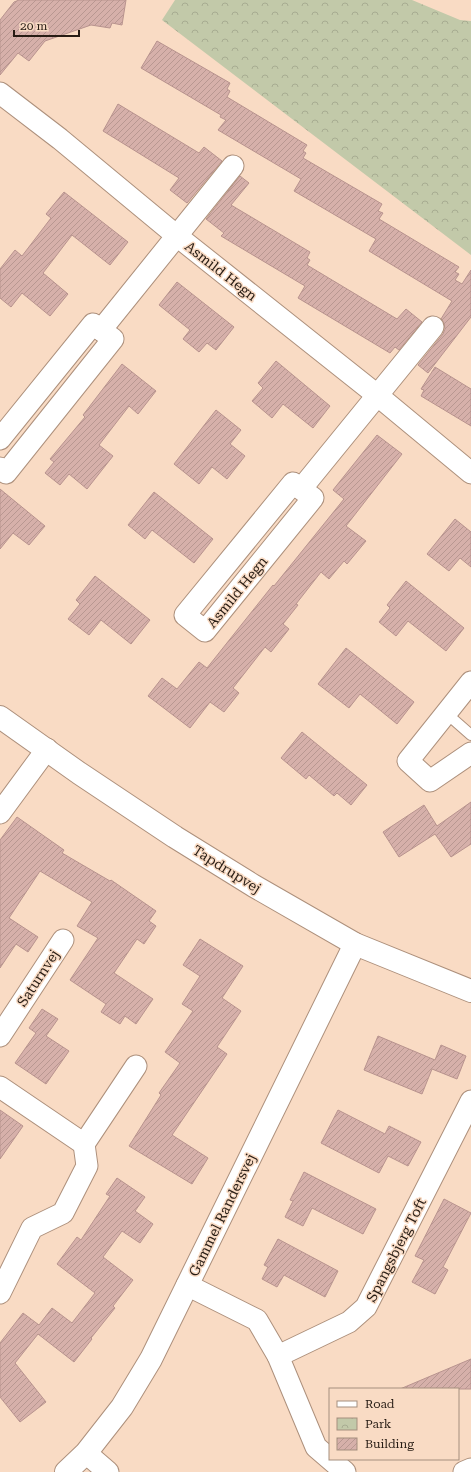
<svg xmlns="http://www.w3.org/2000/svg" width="471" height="1472" viewBox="0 0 471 1472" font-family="'Roboto Serif',serif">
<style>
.park{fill:url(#park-crowns)}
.building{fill:url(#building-hatch);stroke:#b8938e}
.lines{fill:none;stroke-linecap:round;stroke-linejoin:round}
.service-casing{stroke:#ad907c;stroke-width:12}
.minor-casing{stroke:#ad907c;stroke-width:23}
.tertiary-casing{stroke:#ad907c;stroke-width:24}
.service{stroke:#fff;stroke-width:10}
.minor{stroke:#fff;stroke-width:21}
.tertiary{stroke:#fff;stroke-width:22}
.labels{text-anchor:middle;stroke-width:3;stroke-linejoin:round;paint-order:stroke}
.street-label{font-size:14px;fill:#271c14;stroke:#f9dbc4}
</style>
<defs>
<pattern id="park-crowns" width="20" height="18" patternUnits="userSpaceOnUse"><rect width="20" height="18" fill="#c2c9a9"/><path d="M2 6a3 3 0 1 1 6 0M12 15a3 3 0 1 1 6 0" fill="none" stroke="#a7ac91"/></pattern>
<pattern id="building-hatch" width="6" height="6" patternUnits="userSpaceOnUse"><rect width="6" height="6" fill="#d6b0aa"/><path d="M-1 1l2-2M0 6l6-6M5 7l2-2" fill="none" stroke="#b89791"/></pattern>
</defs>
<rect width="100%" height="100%" fill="#f9dbc4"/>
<polygon class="park" points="175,0 412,0 460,20 471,21 471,255 162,20"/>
<g class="building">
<polygon points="19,0 126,0 122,25 112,23 110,28 91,25 45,41 29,61 18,53 0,75 0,20 14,2"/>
<polygon points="157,41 230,83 227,89 230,91 227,97 307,145 303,151 306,153 303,158 382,204 378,211 383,213 379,219 459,267 455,272 459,274 455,280 462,284 471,270 471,317 428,373 418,365 443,334 445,329 444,323 441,319 452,301 369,251 376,239 294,191 301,179 218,130 226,120 220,117 221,115 141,68"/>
<polygon points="118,104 199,153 204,147 222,161 187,203 170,190 179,178 103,131"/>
<polygon points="240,176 249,183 231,205 310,252 307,258 310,260 307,265 397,319 406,309 422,322 399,350 395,347 390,353 298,298 305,286 221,236 224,233 206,219"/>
<polygon points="64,192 128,242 110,265 72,235 43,273 68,294 50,316 22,293 11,307 0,298 0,269 15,250 22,256 51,218 46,214"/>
<polygon points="177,282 234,327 216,350 207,343 199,352 183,339 190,330 159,305"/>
<polygon points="276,361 330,406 313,428 283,404 272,418 252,401 263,388 258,383"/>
<polygon points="122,364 156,391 138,414 129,406 99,445 113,456 87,489 69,474 60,485 45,473 54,462 50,459 85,417 83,415"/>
<polygon points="435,367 471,389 471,426 421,396 424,390 421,389"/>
<polygon points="216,410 241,430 230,444 245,456 227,479 212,467 199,484 174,464"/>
<polygon points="377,435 402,454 346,526 366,541 347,564 344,561 329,579 321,572 296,604 298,605 283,624 289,629 271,652 265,647 233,688 239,693 224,712 210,702 190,728 148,696 162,678 177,689 199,662 207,668 273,585 274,586 344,499 333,490"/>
<polygon points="0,489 45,526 29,545 13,533 0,549"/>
<polygon points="154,492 213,539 194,563 152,530 145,539 128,525"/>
<polygon points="455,519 471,532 471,567 460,558 449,571 427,554"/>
<polygon points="95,576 150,620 131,644 101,620 89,635 68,619 80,604 76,600"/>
<polygon points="406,581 464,628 446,651 408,621 396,636 379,622 390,608 387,605"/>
<polygon points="346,648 414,702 397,724 360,694 349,708 318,684"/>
<polygon points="302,732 367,785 351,805 337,793 334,796 309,775 306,779 281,758"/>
<polygon points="471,802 471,844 451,857 435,834 399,857 383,832 424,805 437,826"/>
<polygon points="17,817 64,850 62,853 110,881 111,880 156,911 149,921 156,926 144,944 137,939 114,973 153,999 136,1024 125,1016 120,1024 101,1012 106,1004 70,980 98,938 77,926 92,902 40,871 9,918 38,937 28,952 16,944 0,968 0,840"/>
<polygon points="200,939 243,966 222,998 241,1011 217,1047 227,1054 172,1135 208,1158 192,1184 129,1146 161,1095 159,1093 180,1063 165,1052 193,1011 182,1004 200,976 183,965"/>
<polygon points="42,1009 58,1019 46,1036 69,1051 46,1084 15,1063 36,1033 29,1028"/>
<polygon points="378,1036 435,1060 441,1045 466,1056 457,1079 432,1069 422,1094 364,1070"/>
<polygon points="0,1110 23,1126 0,1159"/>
<polygon points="338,1110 385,1134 389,1126 421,1142 408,1166 388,1156 379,1173 321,1143"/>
<polygon points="304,1172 376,1209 363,1234 312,1208 303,1226 285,1217 293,1201 290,1200"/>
<polygon points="117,1178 145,1197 135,1211 153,1224 140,1243 122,1231 103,1257 133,1280 113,1306 115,1308 91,1338 92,1339 74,1362 38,1334 15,1363 46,1402 20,1422 0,1397 0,1343 23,1313 39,1325 52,1308 72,1323 95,1293 57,1264 77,1237 81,1240 110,1196 106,1194"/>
<polygon points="444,1199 471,1213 443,1267 448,1270 435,1294 412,1282 424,1260 415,1256"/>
<polygon points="278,1239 338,1271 325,1297 284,1275 277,1287 262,1279 268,1267 264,1265"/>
<polygon points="471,1359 471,1389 400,1389"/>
</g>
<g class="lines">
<defs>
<polyline id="service" points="446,713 471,735"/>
<g id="minor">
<polyline points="0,93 60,139 177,236 377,395 471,473"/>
<polyline points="101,330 233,166"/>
<polyline points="0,439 93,324 113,339 6,473 0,468"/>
<polyline points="301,489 293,483 185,615 205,631 313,498 301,489 433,327"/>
<polyline points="471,682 408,761 430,781 471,753"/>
<polyline points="0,813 47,749"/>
<polyline points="0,1036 63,940"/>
<polyline points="0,1087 84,1144"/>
<polyline points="187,1285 257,1320 278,1356 349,1322 366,1307 471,1101"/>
<polyline points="0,1293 32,1228 63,1213 87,1166 84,1144 136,1066"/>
<polyline points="278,1356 316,1447 345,1472"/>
<polyline points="86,1453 108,1472"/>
<polyline points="464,1472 471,1469"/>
</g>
<g id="tertiary">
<polyline points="0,717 79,773 175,837 254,886 355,944 471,991"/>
<polyline points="66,1472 86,1453 122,1407 151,1359 355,944"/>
</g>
</defs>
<use href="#service" class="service-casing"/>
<use href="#minor" class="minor-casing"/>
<use href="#tertiary" class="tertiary-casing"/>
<use href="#service" class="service"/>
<use href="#minor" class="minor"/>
<use href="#tertiary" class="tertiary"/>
</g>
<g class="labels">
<g class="street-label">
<text transform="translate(221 271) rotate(38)" y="5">Asmild Hegn</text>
<text transform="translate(237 592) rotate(-51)" y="5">Asmild Hegn</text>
<text transform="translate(227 869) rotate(32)" y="5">Tapdrupvej</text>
<text transform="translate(38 978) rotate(-57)" y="5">Saturnvej</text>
<text transform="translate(222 1215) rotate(-64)" y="5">Gammel Randersvej</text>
<text transform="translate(396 1250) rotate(-63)" y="5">Spangsbjerg Toft</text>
</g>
</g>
<rect x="329" y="1388" width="130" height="72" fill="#f9dbc4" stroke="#a58f7e"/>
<rect x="337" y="1401" width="20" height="6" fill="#ffffff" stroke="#a58f7e"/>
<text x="365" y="1408" font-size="12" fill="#271c14">Road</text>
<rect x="337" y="1418" width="20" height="12" fill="url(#park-crowns)" stroke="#a58f7e"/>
<text x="365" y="1428" font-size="12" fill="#271c14">Park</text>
<rect x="337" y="1438" width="20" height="12" fill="url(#building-hatch)" stroke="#a58f7e"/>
<text x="365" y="1448" font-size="12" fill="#271c14">Building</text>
<path d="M14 30v6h65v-6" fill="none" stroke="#271c14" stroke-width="2"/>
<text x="20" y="30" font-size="12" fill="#271c14" stroke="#f9dbc4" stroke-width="3" paint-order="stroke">20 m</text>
</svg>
